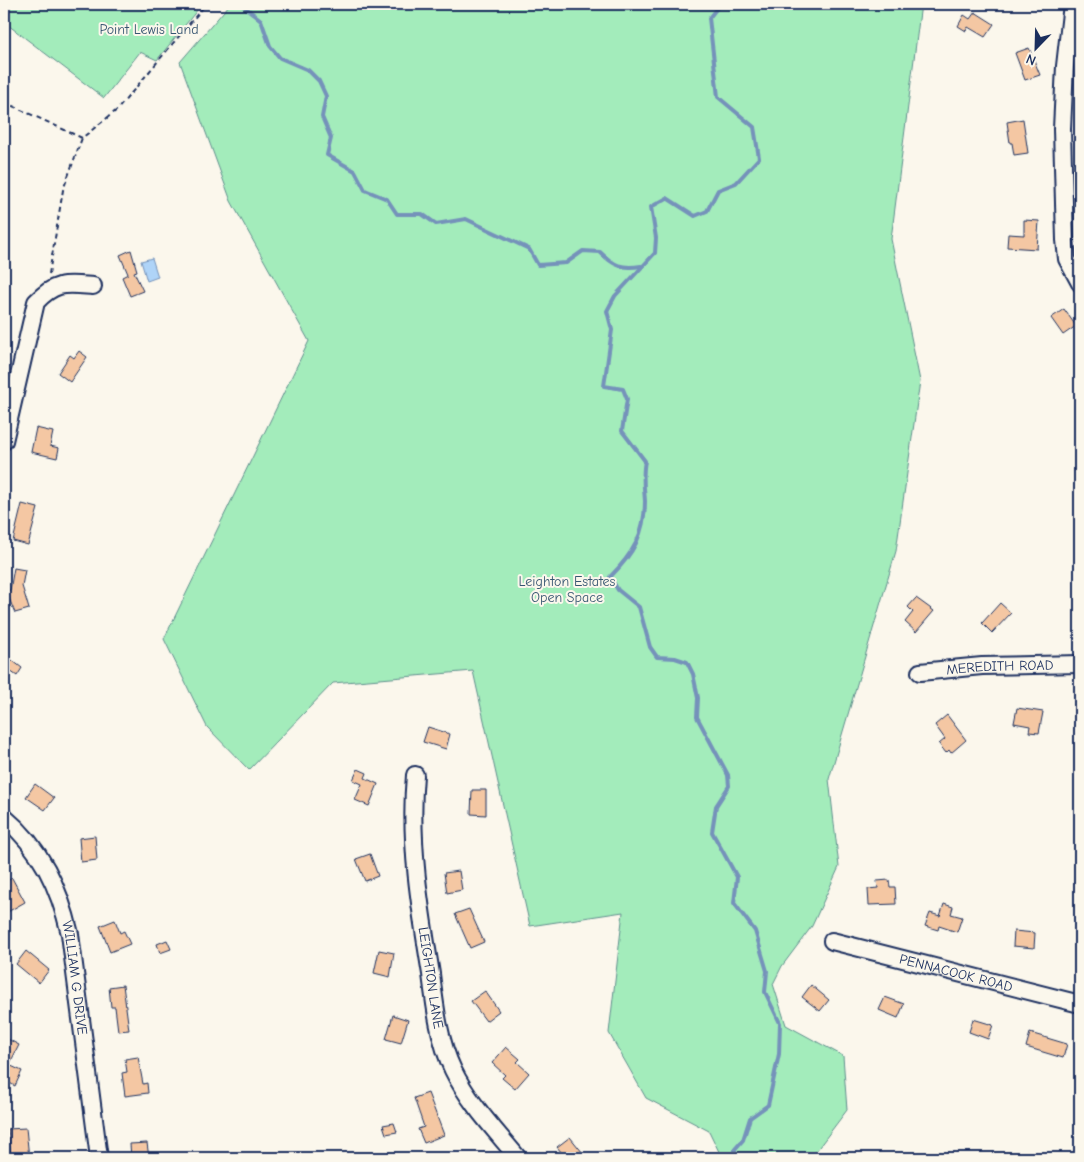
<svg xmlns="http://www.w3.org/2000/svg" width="1084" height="1162" viewBox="0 0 1084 1162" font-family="'Comic Neue',sans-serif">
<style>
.green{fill:#a3ecbb;stroke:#5f8e8c}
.water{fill:#afd4f8;stroke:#7492ba}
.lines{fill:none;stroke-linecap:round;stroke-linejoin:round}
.stream{stroke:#7492ba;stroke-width:4}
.building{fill:#f4c7a3;stroke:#1b2f5e}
.minor-casing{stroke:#1b2f5e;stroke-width:20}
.path{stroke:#1b2f5e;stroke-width:2;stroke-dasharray:5 4;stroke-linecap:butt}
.minor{stroke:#fbf7ec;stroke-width:16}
.labels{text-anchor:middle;stroke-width:4;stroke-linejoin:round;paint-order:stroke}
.park-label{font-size:14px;fill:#365571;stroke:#fbf7ec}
.street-label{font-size:14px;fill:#1b2f5e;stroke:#fbf7ec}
</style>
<rect width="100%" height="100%" fill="#fbf7ec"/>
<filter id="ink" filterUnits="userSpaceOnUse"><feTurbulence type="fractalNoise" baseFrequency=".02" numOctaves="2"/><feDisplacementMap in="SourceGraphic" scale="10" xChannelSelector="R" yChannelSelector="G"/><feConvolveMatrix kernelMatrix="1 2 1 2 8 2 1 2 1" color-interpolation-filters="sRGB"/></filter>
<g filter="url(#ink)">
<g class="green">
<polygon points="4,4 202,4 157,60 140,52 104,98 4,22"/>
<polygon points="230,4 921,4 891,239 920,381 896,551 829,779 839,867 812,926 782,966 773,984 786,1025 843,1056 847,1110 813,1155 815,1158 722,1158 709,1131 646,1098 609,1033 623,912 530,926 473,671 333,683 249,770 207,727 164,639 309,341 231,201 180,62"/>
</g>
<polygon class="water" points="152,258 158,277 147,281 141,261"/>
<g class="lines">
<g class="stream">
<path d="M241 4 261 20 270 46 280 58 308 70 319 81 326 96 322 117 331 138 327 155 355 171 365 190 387 199 397 214H422L436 224 466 219 529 249 538 265 566 263 583 251 600 252C614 266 622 269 641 266"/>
<path d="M720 4 709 18 718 97 754 127 759 158 736 183 718 190 707 211 695 216 667 198 651 207 656 238 655 253 615 296 607 311 612 330 604 386 623 389 627 399 622 431 645 461C642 475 644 487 645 501 645 534 633 554 610 577L618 590 639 607 650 647 657 657 675 658 687 662 693 674 698 698 697 717 728 775 729 786 716 806 712 832 737 877 734 903 755 931 767 971 765 992 780 1023 779 1054 768 1105 750 1118 743 1140 735 1149V1158"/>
</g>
</g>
<g class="building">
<polygon points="975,12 994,24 985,37 968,27 966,31 958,26 964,15 970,19"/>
<polygon points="1029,48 1040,75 1025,80 1015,53"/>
<polygon points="1023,119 1028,153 1014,155 1012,143 1010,143 1007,122"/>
<polygon points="1024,220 1039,221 1037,249 1007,247 1008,234 1024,235"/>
<polygon points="131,250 137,271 134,272 143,291 130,296 122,277 128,274 120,255"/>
<polygon points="1064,309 1076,326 1063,335 1051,318"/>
<polygon points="79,351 87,357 70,382 58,373 70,355 74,358"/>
<polygon points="36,428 53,432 50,446 59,448 57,458 31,452"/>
<polygon points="22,504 38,508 28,545 13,541"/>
<polygon points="14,568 25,570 22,586 29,609 15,613 6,591 10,590"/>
<polygon points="916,598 934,611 916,632 905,622 913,612 908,607"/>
<polygon points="1000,603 1011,613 992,633 982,623"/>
<polygon points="4,654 22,668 17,676 10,671 4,679"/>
<polygon points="1017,708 1043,712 1039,733 1029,732 1030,726 1014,723"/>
<polygon points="947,715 966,740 951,753 949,750 946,753 939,744 945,739 935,725"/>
<polygon points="428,727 450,734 446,749 423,742"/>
<polygon points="358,769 367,773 365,778 378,784 369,806 355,800 362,784 353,780"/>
<polygon points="35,784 54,798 45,810 26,797"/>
<polygon points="472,790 486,790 486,815 471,814"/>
<polygon points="95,836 97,860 81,862 79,838"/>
<polygon points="370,854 378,876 365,881 356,859"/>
<polygon points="459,871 462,890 447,893 444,873"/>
<polygon points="12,878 25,902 4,914 4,883"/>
<polygon points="889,880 890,887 895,887 896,904 869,905 868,889 878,888 877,881"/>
<polygon points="944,904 953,907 951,914 962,917 957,932 939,926 938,930 925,926 930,913 940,916"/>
<polygon points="469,909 484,942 470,948 455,914"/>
<polygon points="115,920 120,933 124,931 130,944 110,952 100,926"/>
<polygon points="1014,931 1035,933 1034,948 1013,946"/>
<polygon points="167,940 171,949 160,953 157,944"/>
<polygon points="379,950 394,953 390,977 374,973"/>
<polygon points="26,951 49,970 39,983 16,964"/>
<polygon points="123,985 129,1030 118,1031 115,1007 111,1007 109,987"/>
<polygon points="811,985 829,1000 820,1011 802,997"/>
<polygon points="485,991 499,1011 486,1021 471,1001"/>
<polygon points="885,997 904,1004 898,1018 879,1010"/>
<polygon points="393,1015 408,1020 401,1043 386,1039"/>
<polygon points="973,1019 993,1025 988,1039 969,1032"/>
<polygon points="1030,1033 1067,1044 1063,1058 1026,1047"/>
<polygon points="4,1037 19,1045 9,1065 22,1071 15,1086 4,1080"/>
<polygon points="506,1047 520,1059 517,1062 529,1073 515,1089 502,1078 505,1075 492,1063"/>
<polygon points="138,1057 143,1084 147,1083 148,1093 125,1096 122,1073 127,1072 125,1059"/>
<polygon points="428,1093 444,1135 424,1143 418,1129 424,1127 414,1098"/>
<polygon points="394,1123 397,1132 386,1134 383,1125"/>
<polygon points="26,1128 29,1158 13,1158 11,1157 8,1129"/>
<polygon points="570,1137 587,1158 566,1158 557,1147"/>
<polygon points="147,1143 149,1158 131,1158 130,1144"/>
</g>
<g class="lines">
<defs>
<g id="minor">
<polyline points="1072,4 1065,66 1062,129 1065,240 1067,259 1080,283"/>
<path d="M4 441 36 302C56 281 66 284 93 286"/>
<path id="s1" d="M920 672 982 666 1080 664"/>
<path id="s2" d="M415 775C409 842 420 908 431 974 435 1006 439 1041 453 1070 469 1103 495 1130 518 1158"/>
<path id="s3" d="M4 817C41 848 59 887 70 934L99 1158"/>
<path id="s4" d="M832 941 1080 1004"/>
</g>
</defs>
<use href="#minor" class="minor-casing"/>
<g class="path">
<polyline points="4,102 82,138"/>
<polyline points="49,274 63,190 82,138 117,110 206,4"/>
</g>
<use href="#minor" class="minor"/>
</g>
</g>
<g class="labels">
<g class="park-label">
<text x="149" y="34">Point Lewis Land</text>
<text x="567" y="586">Leighton Estates<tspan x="567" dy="16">Open Space</tspan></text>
</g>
<g class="street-label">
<text dy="5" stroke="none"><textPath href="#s1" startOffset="80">MEREDITH ROAD</textPath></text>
<text dy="5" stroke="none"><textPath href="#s4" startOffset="128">PENNACOOK ROAD</textPath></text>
<text dy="5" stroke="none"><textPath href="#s3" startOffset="181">WILLIAM G DRIVE</textPath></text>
<text dy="5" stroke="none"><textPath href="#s2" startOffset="204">LEIGHTON LANE</textPath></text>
</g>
</g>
<rect width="1084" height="1162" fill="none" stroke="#fbf7ec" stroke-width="20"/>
<rect x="10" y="10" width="1064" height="1142" fill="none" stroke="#1b2f5e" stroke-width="2" filter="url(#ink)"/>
<g transform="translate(1036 48) rotate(203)" stroke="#fbf7ec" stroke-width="4" paint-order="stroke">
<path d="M0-4L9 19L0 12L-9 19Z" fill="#1b2f5e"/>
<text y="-8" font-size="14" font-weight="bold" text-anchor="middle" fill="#1b2f5e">N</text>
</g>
</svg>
